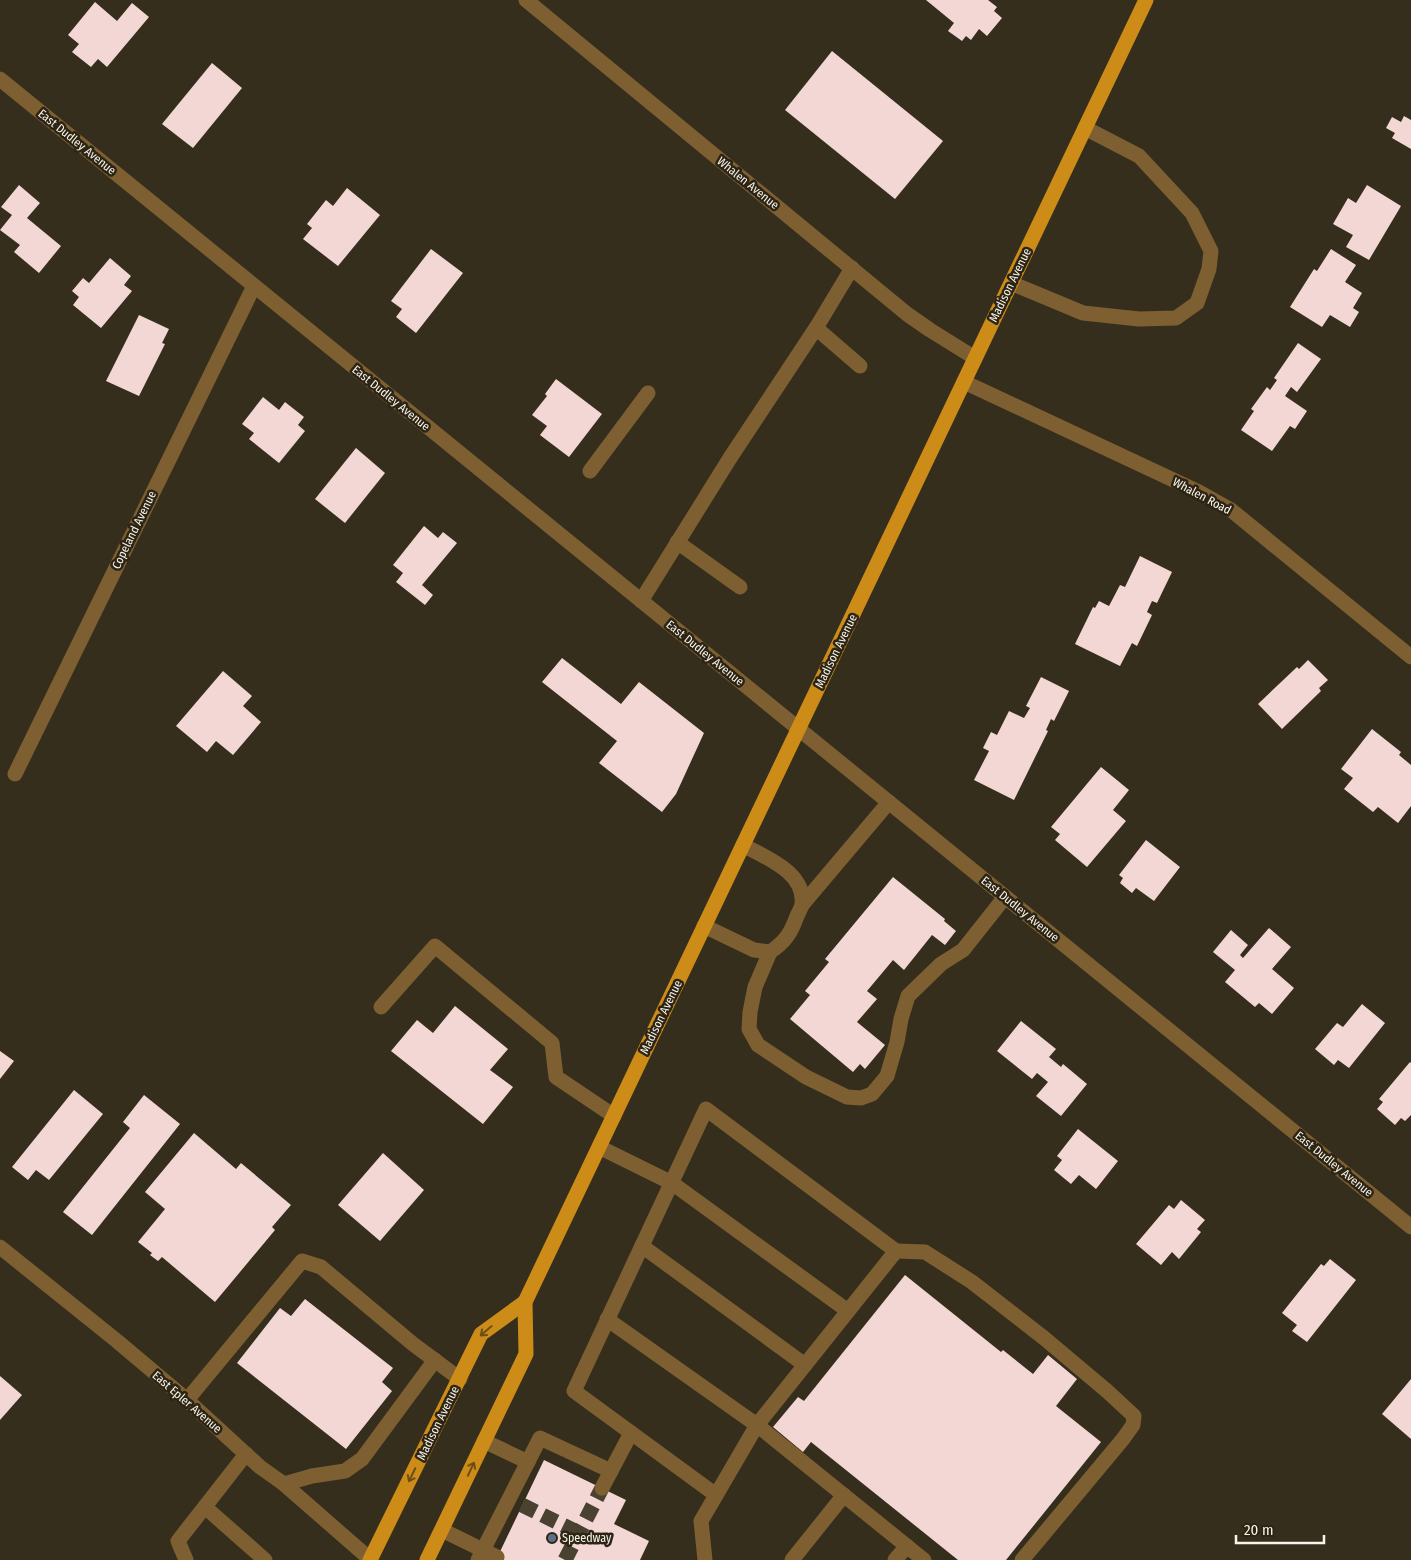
<svg xmlns="http://www.w3.org/2000/svg" width="1411" height="1560" viewBox="0 0 1411 1560" font-family="'Fira Sans Condensed',sans-serif">
<style>
.building{fill:#f2d7d5}
.lines{fill:none;stroke-linecap:round;stroke-linejoin:round}
.minor-tunnel{stroke:#4a4231;stroke-width:15;stroke-dasharray:15 8;stroke-linecap:butt}
.minor{stroke:#7e5f32;stroke-width:15}
.major{stroke:#cc8c17;stroke-width:15}
.oneway{stroke:#6c4e15}
.service-dot{fill:#5c6f8a;stroke:#2c2414;stroke-width:2}
.labels{text-anchor:middle;stroke-width:5;stroke-linejoin:round;paint-order:stroke}
.street-label{font-size:12px;fill:#f9f4e9;stroke:#2c2414}
.poi-label{font-size:12px;fill:#f9f4e9;stroke:#2c2414;text-anchor:start}
</style>
<rect width="100%" height="100%" fill="#362e1d"/>
<g class="building">
<polygon points="926,0 988,0 997,7 994,11 1002,18 987,36 979,29 971,40 966,36 962,41 948,31 954,23"/>
<polygon points="95,2 117,21 132,3 149,17 107,67 98,59 91,67 72,52 79,44 68,35"/>
<polygon points="832,51 943,141 895,199 785,110"/>
<polygon points="212,63 242,88 193,148 162,124"/>
<polygon points="1404,116 1411,120 1411,149 1392,138 1395,133 1386,128 1392,117 1401,122"/>
<polygon points="19,185 40,203 27,218 61,246 39,273 14,252 20,245 0,230 12,215 1,207"/>
<polygon points="1367,185 1401,206 1369,260 1346,247 1353,235 1333,224 1348,198 1356,203"/>
<polygon points="347,188 380,215 338,266 303,239 312,228 307,224 326,200 333,206"/>
<polygon points="431,249 463,273 416,333 396,317 402,309 391,301"/>
<polygon points="1331,249 1356,265 1345,282 1362,293 1353,308 1359,312 1350,327 1330,315 1322,327 1290,307 1314,269 1317,271"/>
<polygon points="110,258 131,276 124,285 132,291 101,328 73,305 79,297 72,291 83,278 89,283"/>
<polygon points="139,315 169,329 162,343 165,344 139,396 106,381"/>
<polygon points="1298,343 1321,359 1297,392 1291,387 1285,396 1307,411 1295,429 1290,426 1272,451 1241,430 1254,411 1251,409 1267,387 1270,390 1277,380 1274,378"/>
<polygon points="556,379 602,414 569,457 540,435 547,426 532,415 547,396 545,394"/>
<polygon points="263,397 279,410 285,402 304,417 298,425 305,431 279,463 249,439 254,433 242,424"/>
<polygon points="356,448 385,473 345,523 315,499"/>
<polygon points="424,526 438,538 443,532 457,543 422,585 433,595 425,605 396,582 403,573 393,565"/>
<polygon points="1140,556 1172,572 1157,603 1152,601 1147,612 1152,615 1137,646 1132,643 1120,666 1075,644 1093,607 1095,608 1099,601 1109,606 1120,585 1125,587"/>
<polygon points="562,658 621,704 639,682 704,733 676,794 662,812 599,763 617,741 542,682"/>
<polygon points="1308,660 1328,680 1319,688 1321,691 1282,729 1258,704 1297,667 1299,669"/>
<polygon points="223,671 252,696 243,706 261,722 233,755 216,741 207,752 176,726"/>
<polygon points="1041,677 1069,691 1054,721 1051,719 1046,730 1048,731 1014,800 974,780 989,751 983,748 991,732 997,735 1009,711 1024,718 1030,708 1026,706"/>
<polygon points="1372,729 1401,752 1399,755 1411,765 1411,806 1398,823 1378,807 1373,812 1344,789 1353,778 1341,769"/>
<polygon points="1101,767 1129,790 1113,810 1126,821 1087,867 1055,840 1060,834 1051,827"/>
<polygon points="1146,840 1180,867 1154,901 1136,888 1132,893 1120,883 1123,878 1119,875"/>
<polygon points="893,877 945,919 944,921 956,931 945,945 932,935 904,970 893,960 867,991 877,999 857,1022 885,1045 865,1069 860,1064 853,1072 790,1019 810,995 805,991 829,962 825,959"/>
<polygon points="1269,928 1291,947 1272,969 1294,988 1272,1014 1259,1003 1255,1007 1225,982 1235,970 1213,952 1231,930 1248,945 1240,955 1243,958"/>
<polygon points="1362,1004 1385,1023 1349,1068 1338,1060 1334,1065 1315,1049 1337,1023 1343,1027"/>
<polygon points="455,1006 508,1049 490,1070 513,1087 483,1124 391,1051 417,1020 433,1033"/>
<polygon points="1021,1021 1056,1049 1049,1057 1061,1067 1063,1064 1087,1084 1061,1116 1036,1096 1048,1082 1037,1073 1032,1079 997,1051"/>
<polygon points="0,1051 14,1061 0,1079"/>
<polygon points="1410,1062 1411,1063 1411,1115 1405,1121 1401,1118 1395,1125 1377,1109 1383,1102 1379,1099"/>
<polygon points="74,1090 103,1114 49,1180 36,1170 28,1180 12,1167"/>
<polygon points="144,1095 180,1124 92,1235 63,1212 130,1128 123,1122"/>
<polygon points="1078,1129 1118,1161 1096,1189 1079,1175 1071,1184 1054,1170 1062,1160 1057,1156"/>
<polygon points="194,1133 236,1169 241,1163 291,1205 272,1227 275,1230 215,1302 162,1257 158,1261 150,1255 152,1253 138,1242 165,1209 145,1192"/>
<polygon points="383,1153 424,1190 380,1241 338,1205"/>
<polygon points="1181,1200 1205,1220 1197,1229 1201,1232 1179,1259 1172,1252 1161,1265 1136,1244 1169,1205 1174,1209"/>
<polygon points="1330,1259 1356,1280 1307,1342 1292,1331 1297,1325 1282,1313 1321,1264 1324,1266"/>
<polygon points="905,1275 1001,1352 1003,1350 1033,1374 1048,1355 1077,1379 1056,1406 1101,1442 1006,1560 958,1560 811,1442 803,1452 773,1427 798,1397 804,1401"/>
<polygon points="305,1299 393,1368 382,1382 392,1391 346,1449 237,1363 280,1308 291,1316"/>
<polygon points="0,1376 22,1395 0,1420"/>
<polygon points="1411,1379 1411,1439 1382,1414"/>
<polygon points="544,1460 626,1500 614,1524 649,1541 640,1560 496,1560"/>
</g>
<g class="lines">
<g class="minor-tunnel">
<polyline points="522,1505 579,1533"/>
<polyline points="565,1560 602,1488"/>
</g>
<g class="minor">
<polyline points="526,0 907,314 930,330 975,358"/>
<polyline points="0,79 1411,1227"/>
<polyline points="1011,283 1083,313 1139,319 1176,318 1197,303 1209,269 1211,251 1192,213 1139,156 1085,128"/>
<polyline points="816,328 860,366"/>
<polyline points="964,382 1199,492 1231,510 1411,657"/>
<polyline points="590,471 648,393"/>
<polyline points="677,542 740,587"/>
<polyline points="641,601 730,458 816,328 852,268"/>
<polyline points="15,774 254,286"/>
<polyline points="802,905 889,802"/>
<path d="M704 926 754 950 770 952C785 942 791 933 797 916 799 912 801 908 802 905 806 872 766 858 743 845"/>
<polyline points="770,952 755,987 750,1012 749,1029 758,1045 806,1077 847,1097 861,1098 872,1094 887,1076 897,1042 901,1019 908,996 941,964 963,950 1005,897"/>
<polyline points="381,1007 435,946 552,1043 556,1077 614,1116"/>
<polyline points="599,1147 672,1183 848,1311"/>
<polyline points="642,1246 805,1365"/>
<polyline points="0,1247 117,1341 187,1400 260,1467 284,1484 371,1560"/>
<polyline points="896,1251 925,1252 972,1282 1044,1338 1107,1391 1134,1416 1133,1425 1123,1439 1022,1560"/>
<polyline points="607,1319 757,1425 896,1251 706,1109 574,1391 716,1495"/>
<polyline points="187,1400 302,1261 321,1267 413,1344 460,1379"/>
<polyline points="484,1441 528,1462"/>
<polyline points="284,1484 312,1476 345,1471 362,1459 435,1360"/>
<polyline points="602,1488 631,1433"/>
<polyline points="205,1507 265,1560"/>
<polyline points="442,1530 497,1557"/>
<polyline points="186,1560 178,1541 246,1454"/>
<polyline points="478,1560 540,1438 611,1471"/>
<polyline points="705,1560 701,1521 757,1425 924,1560"/>
<polyline points="792,1560 844,1495"/>
<polyline points="895,1560 907,1546"/>
</g>
<g class="major">
<polyline points="370,1560 481,1334 525,1302"/>
<polyline points="427,1560 526,1354 525,1302 1146,0"/>
</g>
</g>
<defs><path id="oneway-shaft" d="M-6 0H5M1.5-3L5.5 0L1.5 3" fill="none" stroke-width="1.6" stroke-linecap="round" stroke-linejoin="round" transform="scale(1.25)"/></defs>
<g class="oneway">
<use href="#oneway-shaft" transform="translate(486 1331) rotate(139)"/>
<use href="#oneway-shaft" transform="translate(471 1469) rotate(-65)"/>
<use href="#oneway-shaft" transform="translate(412 1475) rotate(116)"/>
</g>
<circle class="service-dot" cx="552" cy="1538" r="5"/>
<g class="labels">
<g class="street-label">
<text transform="translate(77 142) rotate(39)" y="4">East Dudley Avenue</text>
<text transform="translate(748 183) rotate(39)" y="4">Whalen Avenue</text>
<text transform="translate(1010 285) rotate(-64)" y="4">Madison Avenue</text>
<text transform="translate(391 398) rotate(39)" y="4">East Dudley Avenue</text>
<text transform="translate(1202 496) rotate(28)" y="4">Whalen Road</text>
<text transform="translate(134 530) rotate(-64)" y="4">Copeland Avenue</text>
<text transform="translate(836 651) rotate(-64)" y="4">Madison Avenue</text>
<text transform="translate(705 653) rotate(39)" y="4">East Dudley Avenue</text>
<text transform="translate(1020 909) rotate(39)" y="4">East Dudley Avenue</text>
<text transform="translate(661 1017) rotate(-64)" y="4">Madison Avenue</text>
<text transform="translate(1334 1164) rotate(39)" y="4">East Dudley Avenue</text>
<text transform="translate(187 1402) rotate(41)" y="4">East Epler Avenue</text>
<text transform="translate(438 1423) rotate(-64)" y="4">Madison Avenue</text>
</g>
<g class="poi-label">
<text x="562" y="1542">Speedway</text>
</g>
</g>
<path d="M1236 1535v8h88v-8" fill="none" stroke="#f9f4e9" stroke-width="2.5"/>
<text x="1244" y="1535" font-size="15" fill="#f9f4e9" stroke="#2c2414" stroke-width="4" paint-order="stroke">20 m</text>
</svg>
